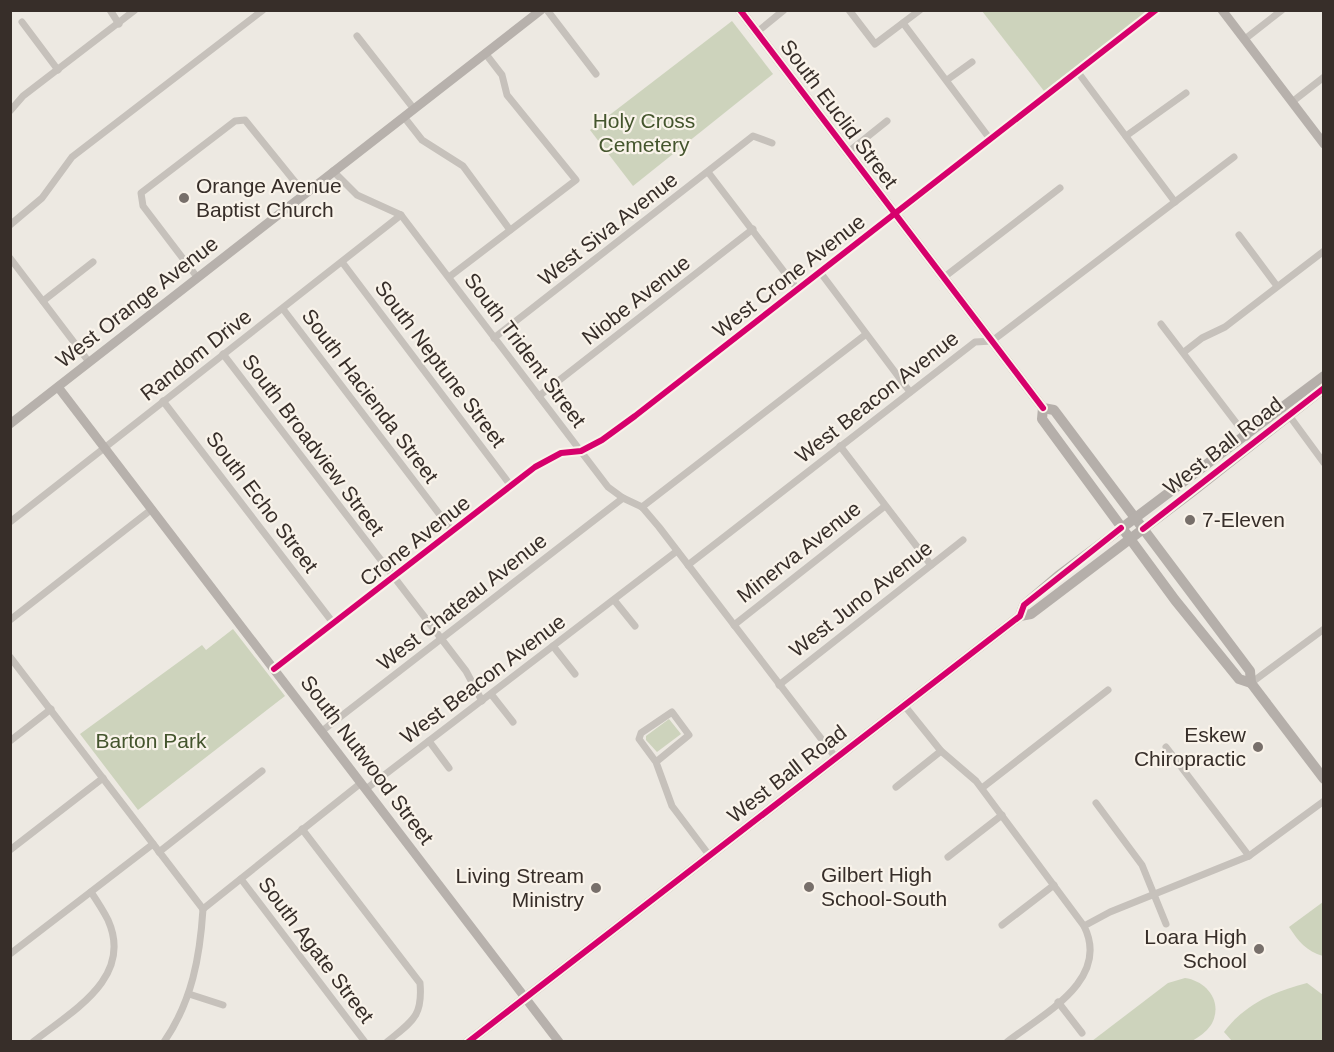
<svg xmlns="http://www.w3.org/2000/svg" width="1334" height="1052" viewBox="0 0 1334 1052" font-family="Helvetica,sans-serif">
<style>
.green{fill:#cdd3bc}
.lines{fill:none;stroke-linecap:round;stroke-linejoin:round}
.street{stroke:#c6c1bb;stroke-width:7}
.secondary{stroke:#b7b1ac;stroke-width:9}
.primary{stroke:#b5afaa;stroke-width:10}
.cycleway-casing{stroke:#f9f3ea;stroke-width:10}
.cycleway{stroke:#d6006c;stroke-width:6}
.poi-dot{fill:#776f6a;stroke:#f9f3ea;stroke-width:2}
.labels{text-anchor:middle;stroke-width:4.5;stroke-linejoin:round;paint-order:stroke}
.street-label{font-size:21px;fill:#372e29;stroke:#f9f3ea}
.park-label{font-size:21px;fill:#44552d;stroke:#f9f3ea}
.poi-label{font-size:21px;fill:#372e29;stroke:#f9f3ea;text-anchor:start}
</style>
<rect width="100%" height="100%" fill="#ede9e2"/>
<g class="green">
<polygon points="982,11 1148,11 1044,91"/>
<polygon points="732,21 773,74 633,186 590,130"/>
<polygon points="233,629 285,696 138,810 80,734 202,645 206,650"/>
<polygon points="669,719 681,734 657,752 646,740 646,736"/>
<path d="M1323 902V956C1306 951 1299 942 1289 927Z"/>
<path d="M1185 978C1207 981 1224 1003 1211 1025 1206 1032 1199 1037 1192 1041H1092L1168 983Z"/>
<path d="M1307 983 1323 995V1041H1232L1224 1032C1246 1003 1273 992 1307 983Z"/>
</g>
<g class="lines">
<g class="street">
<polyline points="110,10 119,24"/>
<polyline points="547,10 596,74"/>
<polyline points="849,10 875,44 920,10"/>
<polyline points="22,22 58,70"/>
<polyline points="903,23 990,139"/>
<polyline points="756,33 784,10"/>
<polyline points="357,36 414,109"/>
<polyline points="1245,39 1282,10"/>
<polyline points="1077,71 1175,202"/>
<polyline points="947,80 972,62"/>
<polyline points="1292,102 1324,77"/>
<polyline points="10,111 23,96 135,10"/>
<polyline points="404,117 422,140 463,166 510,230"/>
<polyline points="1126,136 1186,93"/>
<polyline points="847,153 887,121"/>
<polyline points="333,171 357,195 401,215 608,487 623,498 642,507 659,527 836,758"/>
<polyline points="708,172 798,290"/>
<polyline points="10,225 42,198 72,157 263,10"/>
<polyline points="1239,235 1277,286"/>
<polyline points="10,258 89,362"/>
<polyline points="342,262 511,486"/>
<polyline points="820,272 910,392"/>
<polyline points="197,277 143,206 141,193 235,121 245,120 304,193"/>
<polyline points="449,277 576,180 507,95 502,75 485,53"/>
<polyline points="943,278 1060,188"/>
<polyline points="43,301 93,262"/>
<polyline points="283,309 453,532"/>
<polyline points="1161,324 1247,437"/>
<polyline points="494,338 753,136 772,143"/>
<polyline points="1184,352 1202,338 1225,327 1324,251"/>
<polyline points="223,354 466,671 482,701"/>
<polyline points="539,396 753,229"/>
<polyline points="163,401 334,624"/>
<polyline points="1288,414 1324,463"/>
<polyline points="840,446 931,565"/>
<polyline points="642,507 865,335"/>
<polyline points="10,522 401,215"/>
<polyline points="688,565 975,342 992,341 1234,157"/>
<polyline points="614,600 635,626"/>
<polyline points="10,620 152,509"/>
<polyline points="734,625 885,506"/>
<polyline points="553,646 575,674"/>
<polyline points="10,657 203,909"/>
<polyline points="274,669 535,467 561,453 581,451 602,440 895,214"/>
<polyline points="1251,683 1324,629"/>
<polyline points="779,685 963,540"/>
<polyline points="491,694 513,722"/>
<polyline points="904,705 941,751 976,781 1084,926"/>
<polyline points="322,731 623,498"/>
<polyline points="10,741 51,709"/>
<polyline points="429,741 449,768"/>
<polyline points="1166,747 1249,856"/>
<polyline points="656,762 689,735 672,712 641,733 639,739 656,762 672,806 709,855"/>
<polyline points="896,787 941,751"/>
<polyline points="982,788 1108,690"/>
<polyline points="366,789 677,551"/>
<polyline points="1096,803 1142,865 1166,924"/>
<path d="M302 829 420 983C423 1017 412 1021 387 1042"/>
<polyline points="10,850 103,778"/>
<polyline points="159,852 262,771"/>
<polyline points="948,857 1002,815"/>
<polyline points="241,879 365,1042"/>
<polyline points="203,909 361,783"/>
<polyline points="1002,925 1054,885"/>
<polyline points="10,954 153,844"/>
<polyline points="189,994 223,1005"/>
<polyline points="1058,1002 1082,1033"/>
<path d="M33 1042C72 1011 134 978 108 920 103 910 97 901 91 892"/>
<path d="M164 1042C192 1001 200 957 203 909"/>
<path d="M1007 1042C1043 1014 1111 980 1084 926L1110 912 1249 856 1324 801"/>
</g>
<g class="secondary">
<polyline points="1222,10 1324,144"/>
<polyline points="895,214 1156,10"/>
<polyline points="58,387 559,1042"/>
<polyline points="10,424 541,10"/>
</g>
<g class="primary">
<polyline points="740,10 1043,408 1054,410 1250,671 1251,683 1324,779"/>
<polyline points="1043,408 1042,419 1175,600 1239,679 1251,683"/>
<polyline points="1020,616 1024,605 1058,576 1324,376"/>
<polyline points="468,1042 1020,616 1031,614 1192,492 1324,388"/>
</g>
<defs>
<g id="cycleway">
<polyline points="740,10 1043,408"/>
<polyline points="1143,529 1324,388"/>
<polyline points="274,669 535,467 561,453 581,451 602,440 635,416 1156,10"/>
<polyline points="468,1042 1020,616 1024,605 1121,528"/>
</g>
</defs>
<use href="#cycleway" class="cycleway-casing"/>
<use href="#cycleway" class="cycleway"/>
</g>
<g class="poi-dot">
<circle cx="184" cy="198" r="6"/>
<circle cx="1190" cy="520" r="6"/>
<circle cx="1258" cy="747" r="6"/>
<circle cx="809" cy="887" r="6"/>
<circle cx="596" cy="888" r="6"/>
<circle cx="1259" cy="949" r="6"/>
</g>
<g class="labels">
<g class="street-label">
<text transform="translate(839 114) rotate(53)" y="7">South Euclid Street</text>
<text transform="translate(608 229) rotate(-38)" y="7">West Siva Avenue</text>
<text transform="translate(789 276) rotate(-38)" y="7">West Crone Avenue</text>
<text transform="translate(636 300) rotate(-38)" y="7">Niobe Avenue</text>
<text transform="translate(137 302) rotate(-38)" y="7">West Orange Avenue</text>
<text transform="translate(525 350) rotate(53)" y="7">South Trident Street</text>
<text transform="translate(196 355) rotate(-38)" y="7">Random Drive</text>
<text transform="translate(440 364) rotate(53)" y="7">South Neptune Street</text>
<text transform="translate(370 396) rotate(53)" y="7">South Hacienda Street</text>
<text transform="translate(877 397) rotate(-38)" y="7">West Beacon Avenue</text>
<text transform="translate(313 445) rotate(53)" y="7">South Broadview Street</text>
<text transform="translate(1223 446) rotate(-38)" y="7">West Ball Road</text>
<text transform="translate(262 502) rotate(53)" y="7">South Echo Street</text>
<text transform="translate(415 541) rotate(-38)" y="7">Crone Avenue</text>
<text transform="translate(799 552) rotate(-38)" y="7">Minerva Avenue</text>
<text transform="translate(861 599) rotate(-38)" y="7">West Juno Avenue</text>
<text transform="translate(462 602) rotate(-38)" y="7">West Chateau Avenue</text>
<text transform="translate(483 679) rotate(-37)" y="7">West Beacon Avenue</text>
<text transform="translate(367 760) rotate(53)" y="7">South Nutwood Street</text>
<text transform="translate(787 774) rotate(-38)" y="7">West Ball Road</text>
<text transform="translate(316 950) rotate(53)" y="7">South Agate Street</text>
</g>
<g class="park-label">
<text x="644" y="128">Holy Cross<tspan x="644" dy="24">Cemetery</tspan></text>
<text x="151" y="748">Barton Park</text>
</g>
<g class="poi-label">
<text x="196" y="193">Orange Avenue<tspan x="196" dy="24">Baptist Church</tspan></text>
<text x="1202" y="527">7-Eleven</text>
<text x="1246" y="742" text-anchor="end">Eskew<tspan x="1246" dy="24">Chiropractic</tspan></text>
<text x="821" y="882">Gilbert High<tspan x="821" dy="24">School-South</tspan></text>
<text x="584" y="883" text-anchor="end">Living Stream<tspan x="584" dy="24">Ministry</tspan></text>
<text x="1247" y="944" text-anchor="end">Loara High<tspan x="1247" dy="24">School</tspan></text>
</g>
</g>
<rect width="1334" height="1052" fill="none" stroke="#372e29" stroke-width="24"/>
</svg>
